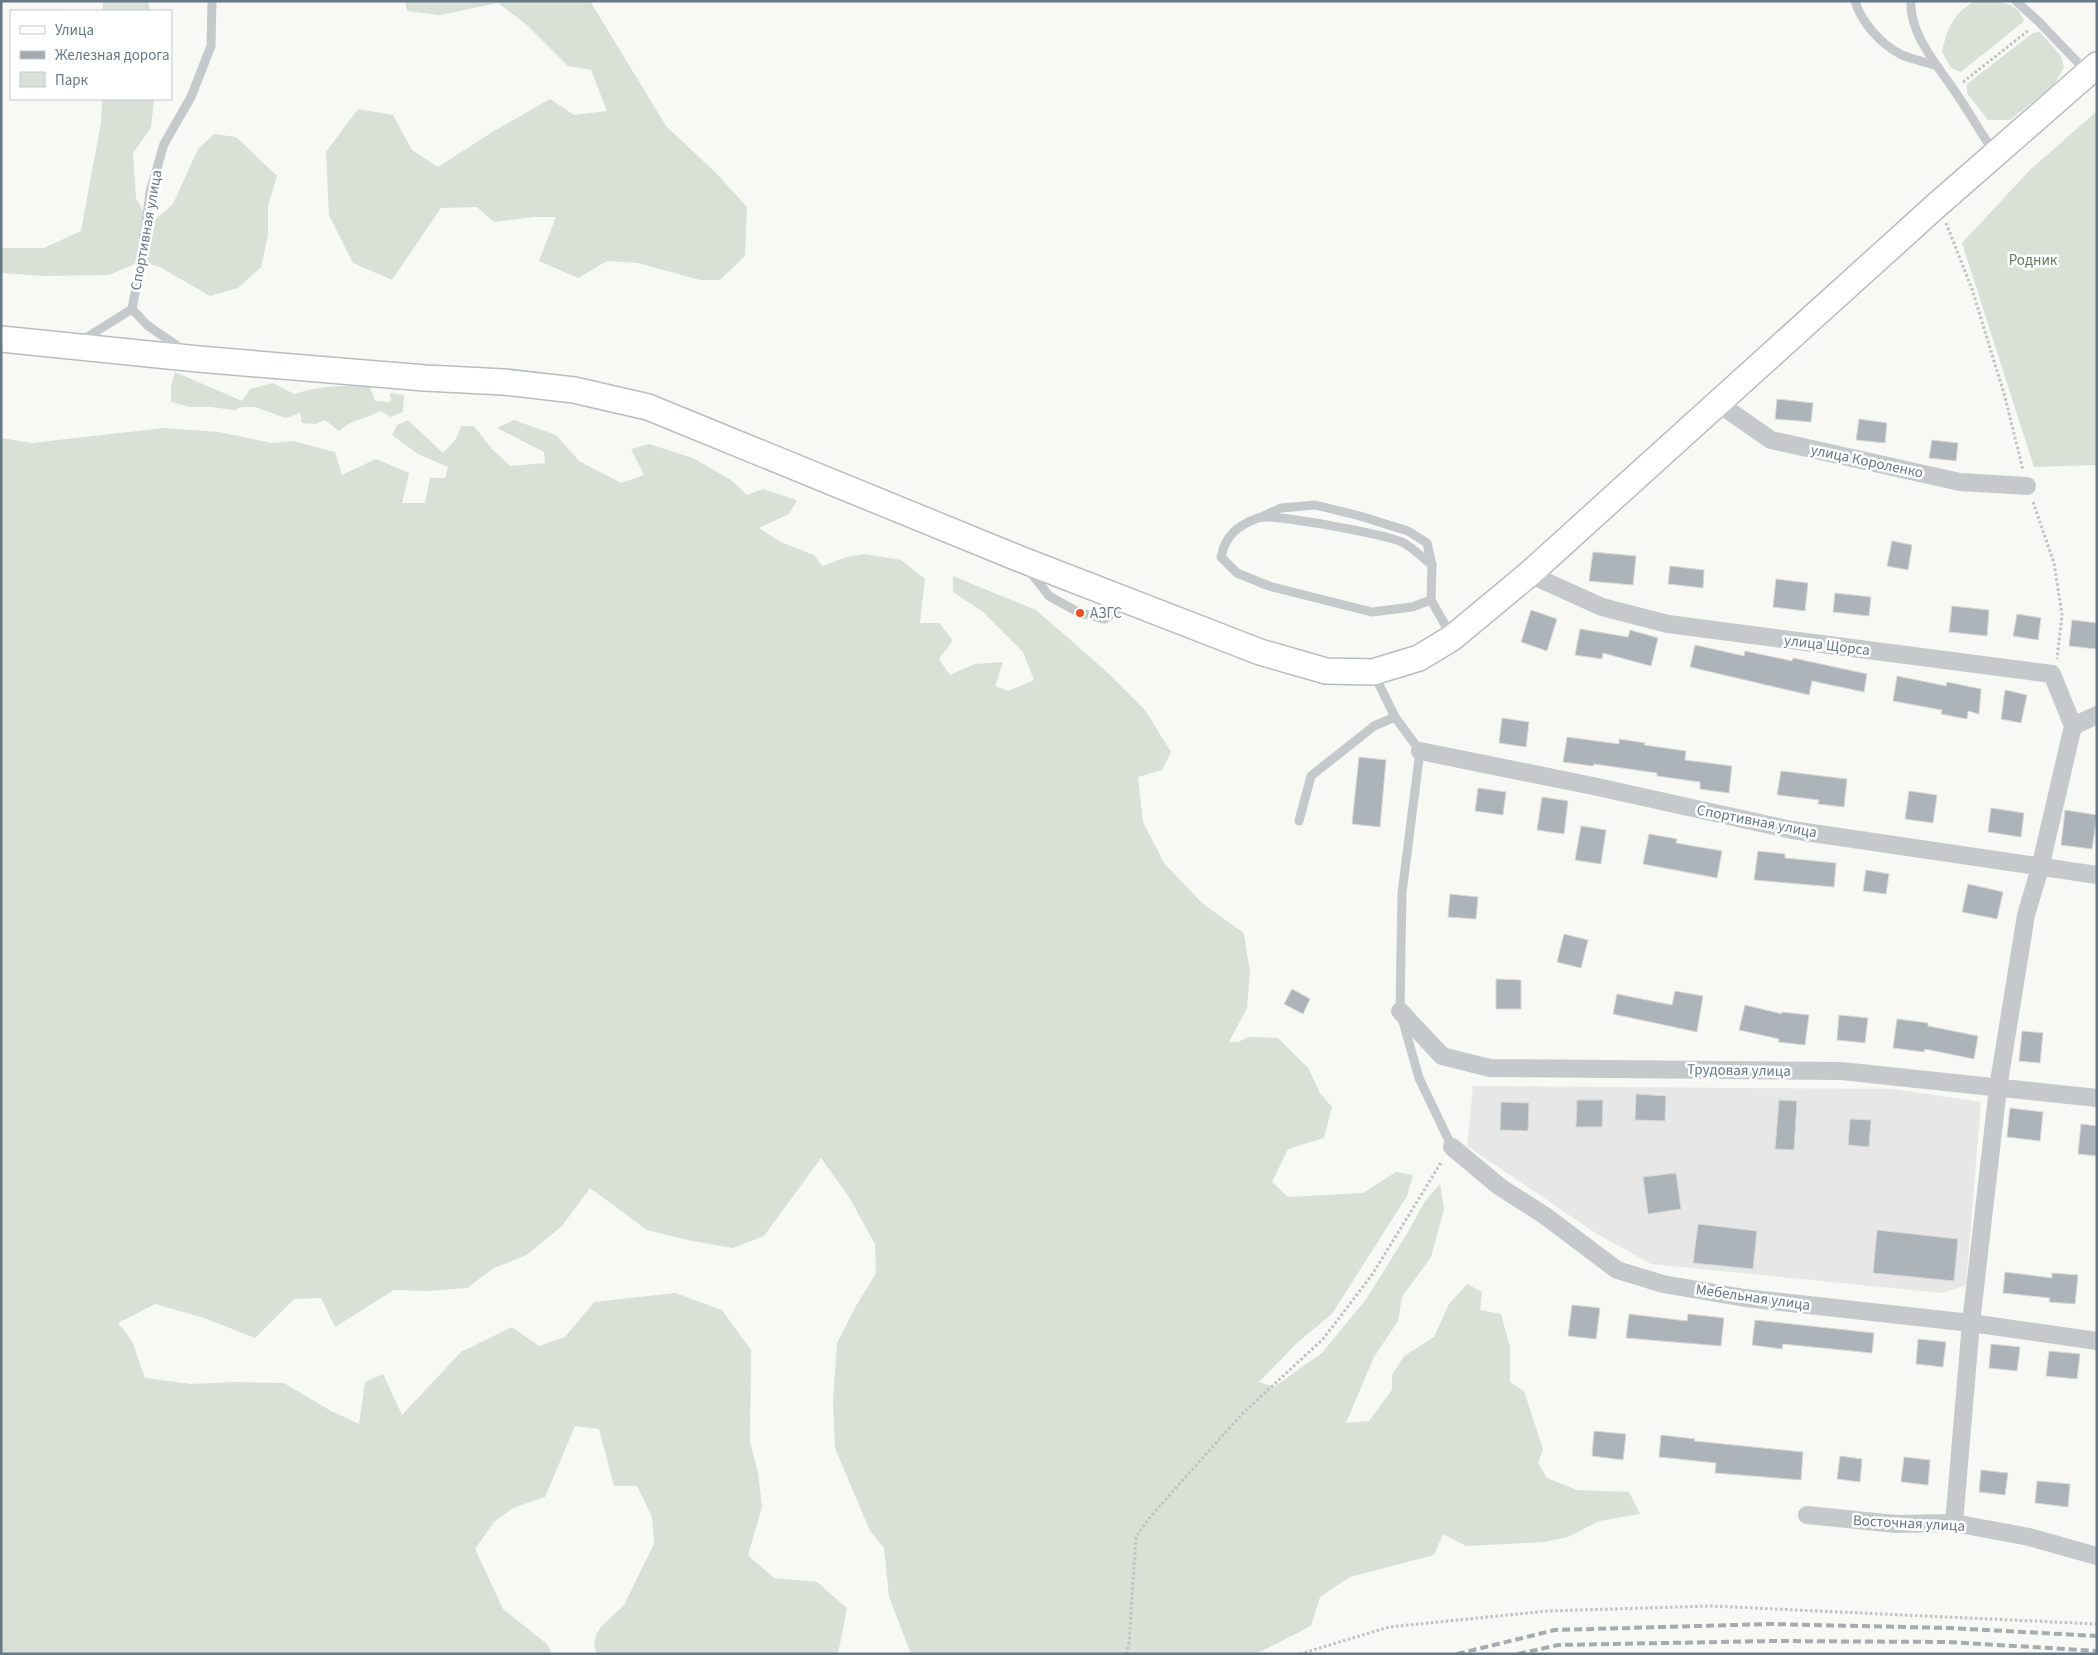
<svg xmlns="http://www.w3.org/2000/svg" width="2098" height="1655" viewBox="0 0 2098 1655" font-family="'Source Sans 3',sans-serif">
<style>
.built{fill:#e6e7e6}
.green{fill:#d9e0d6}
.building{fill:#acb4ba;stroke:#d9d9d7}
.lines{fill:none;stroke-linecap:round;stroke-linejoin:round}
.secondary-casing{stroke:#b7bdc1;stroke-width:28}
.path{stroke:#bfc1c3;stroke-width:3;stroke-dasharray:2.5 2.5;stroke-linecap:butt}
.lane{stroke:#c5c9cc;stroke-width:9}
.street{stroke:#c5c9cc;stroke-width:18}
.secondary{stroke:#fff;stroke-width:25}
.rail{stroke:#a5acb1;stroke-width:4;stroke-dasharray:8 4;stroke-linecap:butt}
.poi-dot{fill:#e94e23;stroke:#fff;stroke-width:2}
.labels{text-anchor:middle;stroke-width:5;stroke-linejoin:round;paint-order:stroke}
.street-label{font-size:15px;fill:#667987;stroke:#fff}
.park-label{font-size:15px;fill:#667961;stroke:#fff}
.poi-label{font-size:15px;fill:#667987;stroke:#fff;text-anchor:start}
</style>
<rect width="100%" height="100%" fill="#f8f8f5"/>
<polygon class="built" points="1473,1086 1895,1089 1981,1102 1966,1285 1942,1293 1651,1264 1597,1234 1467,1146"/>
<g class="green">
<polygon points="103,1 148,1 150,11 103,11"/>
<polygon points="405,1 590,1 666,126 716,173 747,207 745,256 720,280 700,280 638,263 607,261 578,278 539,261 556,217 535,217 494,222 477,207 441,208 392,280 353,263 329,215 326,152 358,109 393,115 412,150 438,167 494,131 550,99 574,115 607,111 591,70 568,66 527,25 498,3 440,15 407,11"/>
<path d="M1975 1C1994 1 2018 0 2024 21L1961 72 1951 68 1942 52C1948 27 1952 15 1975 1Z"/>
<polygon points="2040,32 2061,56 2064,67 2054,85 2010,120 1988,120 1967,93 1967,84 2033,33"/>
<polygon points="102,99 154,99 151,128 133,153 136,198 150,224 173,204 198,149 214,134 236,137 277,176 268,206 268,236 261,267 238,288 210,296 158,266 139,262 109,275 43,276 1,273 1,248 44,248 81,231 101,122"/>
<polygon points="2097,111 2097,465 2034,467 1962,243 2030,170"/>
<path d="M175 372 242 401 250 389 273 383 294 394C320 386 343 385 370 387L375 401 391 402 390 393 404 395 403 412 391 417 380 411C364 420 353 419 339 431L325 420 315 424 302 423 300 413 286 418 255 407H241L235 410 211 407H190L171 402V386Z"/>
<polygon points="408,420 443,453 456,439 461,426 474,426 492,449 510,466 545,463 544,452 497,428 514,420 556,435 579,461 621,483 644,475 631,449 649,444 693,458 731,480 747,495 763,489 797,500 789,514 759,528 781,542 814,555 822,566 847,557 865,554 901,560 925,579 920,623 939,623 953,640 939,659 950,675 975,664 1003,662 995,686 1008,691 1034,680 1023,652 982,611 953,592 953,576 1036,610 1107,672 1145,710 1171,752 1162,770 1138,777 1143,822 1164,863 1203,904 1244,933 1250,973 1247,1008 1229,1042 1238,1042 1249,1037 1278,1038 1308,1068 1320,1093 1332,1107 1324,1138 1288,1149 1272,1182 1288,1197 1363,1193 1396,1172 1413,1175 1407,1196 1332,1314 1297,1343 1259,1382 1274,1387 1322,1353 1367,1298 1408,1232 1425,1201 1440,1184 1444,1209 1431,1257 1402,1297 1398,1321 1374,1357 1346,1423 1369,1421 1392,1390 1392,1375 1404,1356 1434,1337 1449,1304 1467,1284 1482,1292 1480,1310 1501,1314 1510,1347 1510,1382 1524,1391 1543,1449 1538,1463 1547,1478 1577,1490 1629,1492 1640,1514 1599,1521 1568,1537 1544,1542 1466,1546 1443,1534 1434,1555 1350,1577 1320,1597 1311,1626 1256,1654 911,1654 889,1597 884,1548 870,1531 835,1448 833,1400 837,1343 856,1306 876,1273 875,1244 849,1197 821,1158 764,1236 733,1248 692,1241 647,1230 590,1188 562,1226 527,1255 494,1268 467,1288 428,1291 394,1290 335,1327 321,1298 294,1299 255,1338 204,1318 155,1304 118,1323 132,1341 145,1378 191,1384 235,1382 284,1383 331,1411 359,1424 365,1382 383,1374 402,1415 461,1352 512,1327 539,1346 565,1337 594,1302 675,1293 722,1310 751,1350 750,1442 758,1472 762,1507 748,1555 774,1578 817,1582 847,1608 838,1654 597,1654 594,1645 596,1635 601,1627 624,1605 654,1544 652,1517 637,1486 614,1486 599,1429 575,1426 545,1497 513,1508 494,1522 475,1549 503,1609 547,1644 552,1654 1,1654 1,438 32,443 164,428 219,432 271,443 293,441 335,452 342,475 376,459 409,473 402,503 425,503 430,478 445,478 448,467 418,454 392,435 397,425"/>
</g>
<g class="building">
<polygon points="1777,399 1813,403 1811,422 1775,419"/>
<polygon points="1859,419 1887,423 1885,443 1856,440"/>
<polygon points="1932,440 1958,443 1956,461 1929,458"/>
<polygon points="1892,541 1912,545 1908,570 1887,566"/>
<polygon points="1593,552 1636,556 1633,585 1589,581"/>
<polygon points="1670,566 1704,570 1703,588 1668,584"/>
<polygon points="1776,579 1808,583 1805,611 1773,607"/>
<polygon points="1835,593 1871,597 1869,616 1833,612"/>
<polygon points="1952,606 1989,610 1987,636 1949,632"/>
<polygon points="1531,610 1557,619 1547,651 1521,642"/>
<polygon points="2017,614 2041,618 2038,640 2013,636"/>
<polygon points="2072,620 2097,623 2097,649 2069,646"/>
<polygon points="1580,629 1628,637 1630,630 1658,638 1651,666 1603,653 1602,659 1575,655"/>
<polygon points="1695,645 1744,656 1745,651 1792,661 1793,658 1867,674 1864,692 1812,681 1809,695 1690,667"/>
<polygon points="1897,676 1946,686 1947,682 1981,689 1979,714 1968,711 1967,719 1941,714 1942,710 1893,701"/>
<polygon points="2005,690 2027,695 2021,723 2001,719"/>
<polygon points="1502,718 1529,722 1526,747 1499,743"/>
<polygon points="1567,737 1619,744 1619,739 1645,743 1644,745 1686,751 1685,760 1732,766 1729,793 1700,789 1700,782 1657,776 1657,773 1594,764 1593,766 1563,762"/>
<polygon points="1359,757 1386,760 1380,827 1352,824"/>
<polygon points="1781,771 1847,779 1844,807 1818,804 1819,800 1777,795"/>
<polygon points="1478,788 1506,792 1503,815 1475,811"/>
<polygon points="1909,791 1937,795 1933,823 1905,819"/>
<polygon points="1542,797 1568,801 1564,834 1537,830"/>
<polygon points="1991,808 2024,813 2021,837 1988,832"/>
<polygon points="2065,810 2097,815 2092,849 2061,845"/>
<polygon points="1581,826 1606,830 1601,864 1575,860"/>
<polygon points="1649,834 1677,839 1676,843 1722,851 1717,878 1643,864"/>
<polygon points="1758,851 1785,854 1785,858 1836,863 1834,887 1754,880"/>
<polygon points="1866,870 1889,874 1886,894 1863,891"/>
<polygon points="1968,884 2003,892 1997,919 1962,912"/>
<polygon points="1450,894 1478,897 1476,919 1448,917"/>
<polygon points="1564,934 1588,940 1581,968 1557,962"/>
<polygon points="1496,979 1521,980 1521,1009 1496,1009"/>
<polygon points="1292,989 1310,999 1303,1014 1284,1004"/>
<polygon points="1675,991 1703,996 1697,1032 1613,1014 1617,994 1672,1005"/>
<polygon points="1745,1005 1782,1014 1782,1012 1809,1015 1805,1045 1778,1042 1779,1039 1739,1030"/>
<polygon points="1839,1015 1868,1018 1865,1043 1837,1040"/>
<polygon points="1897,1019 1928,1023 1928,1026 1978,1036 1974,1059 1925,1049 1924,1052 1893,1048"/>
<polygon points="2022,1031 2043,1033 2040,1063 2019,1061"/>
<polygon points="1636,1094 1666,1096 1665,1121 1635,1120"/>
<polygon points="1577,1100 1603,1100 1602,1127 1576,1127"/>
<polygon points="1779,1100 1797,1101 1794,1150 1775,1149"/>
<polygon points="1501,1102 1529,1103 1528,1131 1500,1130"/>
<polygon points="2010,1108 2043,1112 2040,1141 2007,1137"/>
<polygon points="1850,1119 1871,1120 1869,1147 1848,1145"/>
<polygon points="2081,1124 2097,1126 2097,1156 2078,1154"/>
<polygon points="1676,1173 1681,1209 1648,1214 1643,1177"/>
<polygon points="1698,1224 1757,1231 1753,1269 1693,1263"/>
<polygon points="1877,1230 1958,1239 1954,1281 1873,1273"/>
<polygon points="2005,1272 2052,1278 2052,1273 2078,1275 2075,1304 2049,1302 2050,1298 2003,1293"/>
<polygon points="1572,1305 1600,1308 1596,1339 1568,1336"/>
<polygon points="1629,1314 1687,1321 1688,1314 1724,1318 1721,1346 1626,1338"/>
<polygon points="1755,1320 1874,1333 1872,1353 1783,1344 1782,1349 1752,1345"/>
<polygon points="1918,1339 1946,1342 1943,1367 1916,1364"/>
<polygon points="1991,1344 2020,1347 2017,1371 1989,1368"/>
<polygon points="2049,1351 2080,1354 2077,1379 2046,1376"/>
<polygon points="1594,1431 1626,1434 1623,1460 1592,1456"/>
<polygon points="1661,1435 1695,1439 1694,1441 1803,1452 1801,1480 1715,1473 1716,1463 1659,1457"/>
<polygon points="1840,1456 1862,1459 1860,1482 1837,1479"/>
<polygon points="1904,1457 1930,1460 1928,1485 1901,1482"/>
<polygon points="1981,1470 2008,1473 2005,1495 1979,1492"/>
<polygon points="2037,1481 2070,1484 2068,1507 2035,1503"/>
</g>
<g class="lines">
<defs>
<polyline id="secondary" points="1,339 198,359 425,378 504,382 574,390 648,407 1020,559 1260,652 1326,671 1373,672 1419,658 1452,638 1529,574 1938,204 2097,65"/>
</defs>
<use href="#secondary" class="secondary-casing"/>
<g class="path">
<polyline points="1963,82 2029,30"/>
<polyline points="1946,223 1972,289 2005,397 2023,470"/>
<polyline points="2033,502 2054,563 2062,615 2057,659"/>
<polyline points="1126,1654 1129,1644 1136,1537 1150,1517 1241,1415 1323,1339 1372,1275 1442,1161"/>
<polyline points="1300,1654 1389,1627 1547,1611 1711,1606 2097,1624"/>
</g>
<g class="lane">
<path d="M1855 1C1861 22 1881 44 1900 54 1910 59 1923 61 1934 65"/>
<path d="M1911 1C1909 33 1937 65 1954 90 1968 110 1980 132 1994 152"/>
<polyline points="2016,1 2039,22 2086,71"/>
<polyline points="132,309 147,325 183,350"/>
<polyline points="81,341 132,309 141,262 150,192 164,144 191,97 211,46 212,1"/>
<polyline points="1261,517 1281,508 1315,505 1360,516 1408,531 1427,543 1432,565 1431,600 1452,637"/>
<polyline points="1028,569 1049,596 1080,613 1105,619 1126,603"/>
<path d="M1431 600 1412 607 1372 612 1269 586 1237 573 1221 557C1225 536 1238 525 1258 518 1273 513 1388 535 1404 543 1414 549 1423 558 1432 565"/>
<polyline points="1374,674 1395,717 1420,751 1402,893 1400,1011 1419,1078 1452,1147"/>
<polyline points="1299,821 1311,776 1374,726 1395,717"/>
</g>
<g class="street">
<polyline points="1718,403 1771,440 1960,482 2027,486"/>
<polyline points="1529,574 1602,607 1668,624 2052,674 2073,726 2097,715"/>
<polyline points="1420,751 1593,786 1792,830 2097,875"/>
<polyline points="1400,1011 1442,1056 1490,1068 1841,1071 2097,1098"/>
<polyline points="1452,1147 1500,1187 1544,1215 1617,1270 1663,1284 1745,1298 1971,1323 2097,1341"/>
<polyline points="1807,1515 1896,1524 1954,1523 2029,1537 2097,1556"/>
<polyline points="1954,1523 1971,1323 1998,1088 2026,915 2040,868 2073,726"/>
</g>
<use href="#secondary" class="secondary"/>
<g class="rail">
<polyline points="1457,1654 1555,1630 1770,1624 1949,1628 2097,1636"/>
<polyline points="1518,1654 1558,1645 1772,1641 1949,1642 2097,1651"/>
</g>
</g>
<circle class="poi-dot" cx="1080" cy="613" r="5"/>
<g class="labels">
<g class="street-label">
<text transform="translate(146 230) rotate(-80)" y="5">Спортивная улица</text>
<text transform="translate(1867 461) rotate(12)" y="5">улица Короленко</text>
<text transform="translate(1827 645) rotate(7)" y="5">улица Щорса</text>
<text transform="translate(1757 821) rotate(11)" y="5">Спортивная улица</text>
<text transform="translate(1739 1070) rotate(1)" y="5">Трудовая улица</text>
<text transform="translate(1753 1297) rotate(8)" y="5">Мебельная улица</text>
<text transform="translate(1909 1523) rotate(3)" y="5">Восточная улица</text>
</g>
<g class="park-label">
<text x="2033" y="265">Родник</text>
</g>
<g class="poi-label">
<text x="1090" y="618">АЗГС</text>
</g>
</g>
<rect width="2098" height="1655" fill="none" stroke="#667987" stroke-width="5"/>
<rect x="10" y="10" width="162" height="90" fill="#ffffff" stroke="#c2c9cf"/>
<rect x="20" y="26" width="25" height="8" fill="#ffffff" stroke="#c2c9cf"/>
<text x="55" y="35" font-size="15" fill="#667987">Улица</text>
<rect x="20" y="51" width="25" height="8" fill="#a5acb1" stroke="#c2c9cf"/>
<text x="55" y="60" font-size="15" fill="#667987">Железная дорога</text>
<rect x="20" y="72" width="25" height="15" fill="#d9e0d6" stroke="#c2c9cf"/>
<text x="55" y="85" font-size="15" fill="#667987">Парк</text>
</svg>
